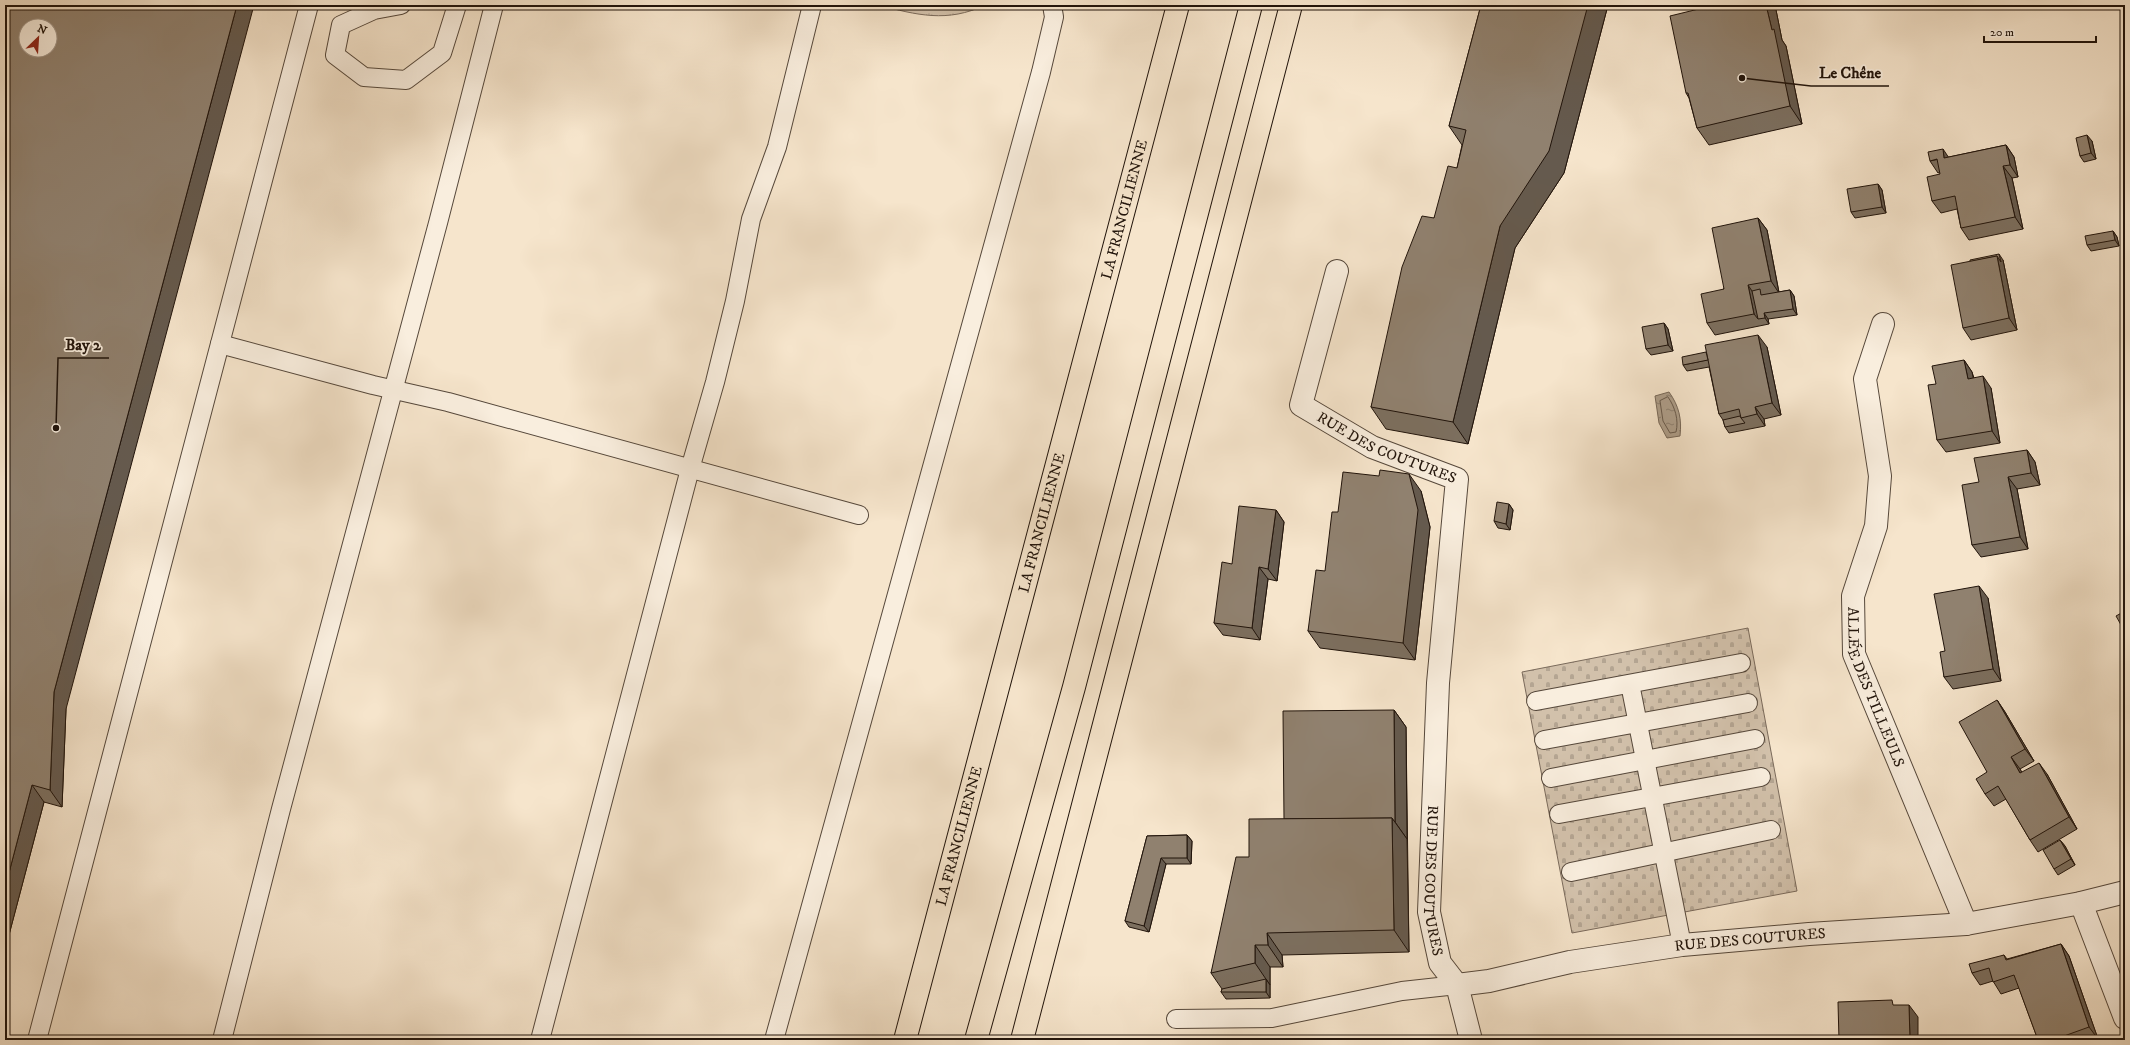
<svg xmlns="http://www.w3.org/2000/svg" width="2130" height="1045" viewBox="0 0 2130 1045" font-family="'IM FELL DW Pica',serif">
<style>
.grass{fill:url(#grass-tufts);stroke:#7a6a5b}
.cemetery{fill:url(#cemetery-stones);stroke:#7a6a5b}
.water{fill:url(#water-ripples);stroke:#766757}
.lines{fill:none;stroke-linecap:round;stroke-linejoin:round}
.shore{stroke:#68594a;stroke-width:1}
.service-casing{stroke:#56483b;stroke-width:20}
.minor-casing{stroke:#56483b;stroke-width:24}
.primary-casing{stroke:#21140b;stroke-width:24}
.motorway-casing{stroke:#21140b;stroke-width:24}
.service{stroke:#f9eede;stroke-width:18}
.minor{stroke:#f9eede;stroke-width:22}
.primary{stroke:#f6e5cc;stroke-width:22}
.motorway{stroke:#f6e5cc;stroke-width:22}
.wall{fill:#7c6f5f;stroke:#21140b}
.shaded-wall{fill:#655a4e;stroke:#21140b}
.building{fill:#90816f;stroke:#21140b;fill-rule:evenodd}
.labels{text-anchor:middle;stroke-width:3.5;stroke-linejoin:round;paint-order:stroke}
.street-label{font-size:15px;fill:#21140b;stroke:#f9eede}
.leader{fill:none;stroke:#21140b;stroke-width:1.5}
.callout-dot{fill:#21140b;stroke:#f9eede;stroke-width:1.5}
.callout-label{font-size:16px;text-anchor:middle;font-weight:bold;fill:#21140b;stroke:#f9eede;stroke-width:3.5;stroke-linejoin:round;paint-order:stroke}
</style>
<defs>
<pattern id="grass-tufts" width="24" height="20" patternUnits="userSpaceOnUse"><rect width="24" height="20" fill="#d2c1ab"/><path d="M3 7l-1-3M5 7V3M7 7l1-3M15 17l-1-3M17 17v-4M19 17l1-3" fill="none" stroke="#b4a592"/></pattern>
<pattern id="cemetery-stones" width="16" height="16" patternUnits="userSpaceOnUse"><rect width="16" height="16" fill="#d2c1ab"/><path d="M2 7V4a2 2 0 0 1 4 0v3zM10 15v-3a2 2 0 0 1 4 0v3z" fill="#b4a592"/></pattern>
<pattern id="water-ripples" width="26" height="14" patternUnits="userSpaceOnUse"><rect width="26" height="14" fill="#ae9e8a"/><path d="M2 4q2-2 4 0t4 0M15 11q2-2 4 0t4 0" fill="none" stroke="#8d806f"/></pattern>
</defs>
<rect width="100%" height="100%" fill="#f6e5cc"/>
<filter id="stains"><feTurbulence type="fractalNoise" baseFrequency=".005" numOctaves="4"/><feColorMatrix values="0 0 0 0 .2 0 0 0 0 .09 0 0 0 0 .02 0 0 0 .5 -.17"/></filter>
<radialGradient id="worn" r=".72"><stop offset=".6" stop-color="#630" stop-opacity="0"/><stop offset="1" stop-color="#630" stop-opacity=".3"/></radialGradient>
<path class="grass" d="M879 5H985C948 23 916 15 879 5Z"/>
<polygon class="cemetery" points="1748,628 1797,891 1572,933 1522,672"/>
<path class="water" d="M1669 392C1679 406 1682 419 1680 436L1667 438 1659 423 1655 396Z"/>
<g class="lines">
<path class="shore" d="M1668 397C1675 407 1679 420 1676 432L1670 433 1663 421 1660 401Z"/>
<defs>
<g id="service">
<polyline points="401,5 374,10 341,25 335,55 364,77 406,80 442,53 457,5"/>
<polyline points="220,344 373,385 448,402 859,515"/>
<polyline points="1630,684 1682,945"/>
<polyline points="1536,701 1741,663"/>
<polyline points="1544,740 1748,703"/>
<polyline points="1551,778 1755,739"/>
<polyline points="1559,814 1761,777"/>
<polyline points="1571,872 1771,830"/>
<polyline points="1176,1019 1272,1018 1402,991 1457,985"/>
<polyline points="37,1040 309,5"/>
<polyline points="222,1040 281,809 438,223 494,5"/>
<polyline points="540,1040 690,469 715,382 735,301 751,219 777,147 812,5"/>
<polyline points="774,1040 1041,72 1054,17 1052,5"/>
</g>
<g id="minor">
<path id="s1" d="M1337 271 1301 405 1372 447 1457 479 1438 683 1429 912 1440 963 1457 985 1471 1040"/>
<path id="s2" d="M1883 324 1865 379 1880 476 1876 526 1853 596 1854 654 1966 924"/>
<polyline points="2081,903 2125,1018"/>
<path id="s3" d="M1457 985 1489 981 1570 962 1682 945 1809 934 1966 924 2081 903 2125 892"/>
</g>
<polyline id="primary" points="976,1040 1074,687 1251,5"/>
<g id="motorway">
<path id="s4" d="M905 1040 1178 5"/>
<polyline points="1022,1040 1291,5"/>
</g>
</defs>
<use href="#service" class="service-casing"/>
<use href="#minor" class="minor-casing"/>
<use href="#primary" class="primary-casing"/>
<use href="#motorway" class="motorway-casing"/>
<use href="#service" class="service"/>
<use href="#minor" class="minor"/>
<use href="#primary" class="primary"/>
<use href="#motorway" class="motorway"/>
</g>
<g class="wall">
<polygon points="5,5 66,709 62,807 44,802 5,950"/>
<polygon points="1481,5 1608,5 1564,173 1515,248 1468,444 1386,429 1371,407 1434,218 1457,168 1462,145 1449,126"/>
<polygon points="1776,10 1782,40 1786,46 1802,124 1709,145 1697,128 1689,98 1686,93"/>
<polygon points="2092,141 2096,159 2084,162 2080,156"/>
<polygon points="2006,145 2014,157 2018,177 2012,178 2023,229 1969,240 1961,228 1957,209 1941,213 1932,201 1940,174 1940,172 1938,173 1930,161"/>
<polygon points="1878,184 1882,190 1886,213 1855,218 1851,212"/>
<polygon points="1758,218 1767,230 1779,292 1790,290 1794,296 1797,315 1768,319 1769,324 1715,335 1707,323"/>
<polygon points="2113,231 2117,237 2119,246 2091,251 2087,245"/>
<polygon points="2003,260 2017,330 1971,340 1963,328"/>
<polygon points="1664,323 1668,329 1673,351 1651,355 1646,349"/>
<polygon points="1767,347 1781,415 1764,419 1765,426 1729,433 1725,427 1723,420 1719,414 1709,367 1687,371 1683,365"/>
<polygon points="1964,360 1972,372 1974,378 1991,388 2000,443 1946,452 1937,440 1936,384"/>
<polygon points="2027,450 2035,462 2040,485 2017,489 2028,549 1981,557 1972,545 1979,482"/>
<polygon points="1421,491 1430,527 1415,660 1320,648 1308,631 1325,571"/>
<polygon points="1509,504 1513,510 1510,530 1498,528 1494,521"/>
<polygon points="1276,510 1284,522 1277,581 1268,579 1260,640 1223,635 1214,623 1232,564"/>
<polygon points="1988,598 2001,681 1953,689 1944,677 1945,651"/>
<polygon points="1997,700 2005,712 2034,761 2020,769 2022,773 2047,774 2077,829 2038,852 2030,840 2006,799 1994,806 1985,794 1987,772"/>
<polygon points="1394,710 1406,727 1409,952 1282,955 1283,967 1270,967 1270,998 1226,999 1221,992 1222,989 1211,973 1249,857"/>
<polygon points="1187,835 1192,841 1191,864 1166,864 1149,932 1129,927 1125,921 1147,836"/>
<polygon points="2060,840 2065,846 2075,865 2058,875 2054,869"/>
<polygon points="2061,944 2069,956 2098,1039 2096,1040 2038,1040 2019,988 2001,994 1993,981 1980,985 1972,973 2004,955 2007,959"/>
</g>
<g class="shaded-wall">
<polygon points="237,5 254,5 66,709 62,807 50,790 54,692"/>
<polygon points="1588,5 1608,5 1564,173 1515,248 1468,444 1453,422 1500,226"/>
<polygon points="1766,5 1772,5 1776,10 1782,40 1786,46 1802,124 1790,106"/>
<polygon points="2087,135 2092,141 2096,159 2091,153"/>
<polygon points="2006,145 2014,157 2018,177 2010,165"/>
<polygon points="1943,149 1951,161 1944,158"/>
<polygon points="2003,166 2012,178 2023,229 2015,217"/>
<polygon points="1878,184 1882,190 1886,213 1882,207"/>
<polygon points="1758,218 1767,230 1779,293 1771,281"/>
<polygon points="2113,231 2117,237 2119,246 2115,240"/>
<polygon points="1999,254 2003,260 2017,330 2009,318 1997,256"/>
<polygon points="1748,285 1756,297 1758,319 1754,314"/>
<polygon points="1790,290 1794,296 1797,315 1793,309"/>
<polygon points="1764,313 1768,319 1769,324 1765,318"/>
<polygon points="1664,323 1668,329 1673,351 1668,345"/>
<polygon points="1758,335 1767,347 1781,415 1772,403"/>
<polygon points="1964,360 1972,372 1976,391 1968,379"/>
<polygon points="1983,376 1991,388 2000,443 1992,431"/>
<polygon points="1755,407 1764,419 1765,426 1757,414"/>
<polygon points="2027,450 2035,462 2040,485 2031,473"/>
<polygon points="1409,474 1421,491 1430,527 1415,660 1403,643"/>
<polygon points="2008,477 2017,489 2028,549 2020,537"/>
<polygon points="1509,504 1513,510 1510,530 1506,524"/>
<polygon points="1276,510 1284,522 1277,581 1268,569"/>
<polygon points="1259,567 1268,579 1260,640 1252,628"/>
<polygon points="1979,586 1988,598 2001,681 1993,669"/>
<polygon points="1997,700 2005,712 2034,761 2025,749"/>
<polygon points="1394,710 1406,727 1407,839 1395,822"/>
<polygon points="2011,757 2020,769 2029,785 2020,773"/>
<polygon points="2039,763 2047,774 2077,829 2069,817"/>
<polygon points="32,785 44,802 5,950 5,888"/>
<polygon points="1392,818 1407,839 1409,952 1394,930"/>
<polygon points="1187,835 1192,841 1191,864 1187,858"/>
<polygon points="2060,840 2065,846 2075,865 2071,859"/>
<polygon points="1161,858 1166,864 1149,932 1144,926"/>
<polygon points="1267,933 1282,955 1283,967 1268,945"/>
<polygon points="2061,944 2069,956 2098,1039 2089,1027"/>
<polygon points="1255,945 1270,967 1270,985 1255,963"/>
<polygon points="1266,979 1270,985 1270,998 1266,992"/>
<polygon points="1909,1005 1918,1017 1918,1040 1910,1040"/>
</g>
<g class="building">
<path d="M5 5H237L54 692 50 790 32 785 5 888ZM26 26H50V50H26Z"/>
<polygon points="1481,5 1588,5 1549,151 1500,226 1453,422 1371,407 1402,267 1422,216 1434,218 1448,166 1457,168 1466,130 1449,126"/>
<polygon points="1715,5 1766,5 1772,30 1774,29 1790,106 1697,128 1688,93 1686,93 1670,16"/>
<polygon points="2087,135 2091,153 2080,156 2076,138"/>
<polygon points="2006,145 2010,165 2003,166 2015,217 1961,228 1955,196 1932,201 1927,177 1940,174 1937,159 1930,161 1928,152 1943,149 1944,158"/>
<polygon points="1878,184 1882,207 1851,212 1847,189"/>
<polygon points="1758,218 1771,281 1748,285 1754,314 1707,323 1701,294 1724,289 1712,228"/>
<polygon points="2113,231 2115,240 2087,245 2085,236"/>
<polygon points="1999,254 2001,262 1997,256 1970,262 1970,260"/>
<polygon points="1997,256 2009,318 1963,328 1951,265"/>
<polygon points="1760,289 1761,295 1790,290 1793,309 1764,313 1765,318 1758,319 1752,291"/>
<polygon points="1664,323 1668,345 1646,349 1642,327"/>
<polygon points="1758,335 1772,403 1755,407 1757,414 1741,418 1739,409 1719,414 1705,345"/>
<polygon points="1706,352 1708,360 1683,365 1682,357"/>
<polygon points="1964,360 1968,379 1983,376 1992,431 1937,440 1928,385 1936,384 1932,366"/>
<polygon points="1740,416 1741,418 1745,423 1725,427 1723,420"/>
<polygon points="2027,450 2031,473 2008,477 2020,537 1972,545 1962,485 1979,482 1974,458"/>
<polygon points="1380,470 1409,474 1418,510 1403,643 1308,631 1316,570 1325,571 1332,512 1338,512 1343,472 1379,476"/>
<polygon points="1497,502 1509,504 1506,524 1494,521"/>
<polygon points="1239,506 1276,510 1268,569 1259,567 1252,628 1214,623 1222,562 1232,564"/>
<polygon points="1979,586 1993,669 1944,677 1940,652 1945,651 1934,594"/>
<polygon points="2125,611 2125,632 2116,616"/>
<polygon points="1997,700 2025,749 2011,757 2020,773 2039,763 2069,817 2030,840 1998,786 1985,794 1976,779 1987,772 1959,722"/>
<polygon points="1394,710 1395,822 1392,818 1284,819 1283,711"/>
<polygon points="1392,818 1394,930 1267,933 1268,945 1255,945 1255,963 1211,973 1236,857 1249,857 1249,819"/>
<polygon points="1187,835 1187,858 1161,858 1144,926 1125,921 1147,836"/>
<polygon points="2060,840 2071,859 2054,869 2043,850"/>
<polygon points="2061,944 2089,1027 2053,1040 2038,1040 2014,975 1993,982 1989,968 1972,973 1969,964 2004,955 2006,960"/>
<polygon points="1266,979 1266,992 1221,992 1222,989"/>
<polygon points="1892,1000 1893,1005 1909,1005 1910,1040 1839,1040 1838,1002"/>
</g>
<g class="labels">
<g class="street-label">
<text dy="5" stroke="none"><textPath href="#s4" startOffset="859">LA FRANCILIENNE</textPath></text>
<text dy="5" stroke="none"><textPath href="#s1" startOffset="235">RUE DES COUTURES</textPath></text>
<text dy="5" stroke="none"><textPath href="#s4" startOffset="535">LA FRANCILIENNE</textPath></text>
<text dy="5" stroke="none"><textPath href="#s2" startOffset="375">ALLÉE DES TILLEULS</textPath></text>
<text dy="5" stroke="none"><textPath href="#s4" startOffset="211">LA FRANCILIENNE</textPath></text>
<text dy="5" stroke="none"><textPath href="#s1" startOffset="715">RUE DES COUTURES</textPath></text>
<text dy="5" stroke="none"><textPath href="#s3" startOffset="297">RUE DES COUTURES</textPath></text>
</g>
</g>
<path class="leader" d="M1742 78L1811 86H1889M56 428L58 358H109"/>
<g class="callout-dot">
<circle cx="1742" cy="78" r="4"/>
<circle cx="56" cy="428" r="4"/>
</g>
<g class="callout-label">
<text x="1850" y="78">Le Chêne</text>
<text x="83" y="350">Bay 2</text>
</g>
<rect width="2130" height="1045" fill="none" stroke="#f6e5cc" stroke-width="20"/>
<rect x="6" y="6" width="2118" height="1033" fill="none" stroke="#21140b" stroke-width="2"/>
<rect x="10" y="10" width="2110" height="1025" fill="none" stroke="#21140b"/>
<g transform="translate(38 38) rotate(25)"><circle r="19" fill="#f9eede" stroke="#a3978a"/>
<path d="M0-3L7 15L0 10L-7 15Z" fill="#8f2418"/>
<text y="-6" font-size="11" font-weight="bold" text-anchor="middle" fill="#21140b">N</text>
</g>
<path d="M1984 36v6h112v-6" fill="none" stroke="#21140b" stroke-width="2"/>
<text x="1990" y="36" font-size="12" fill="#21140b" stroke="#f9eede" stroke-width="3" paint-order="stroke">20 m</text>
<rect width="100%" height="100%" filter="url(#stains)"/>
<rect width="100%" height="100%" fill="url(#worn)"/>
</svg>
